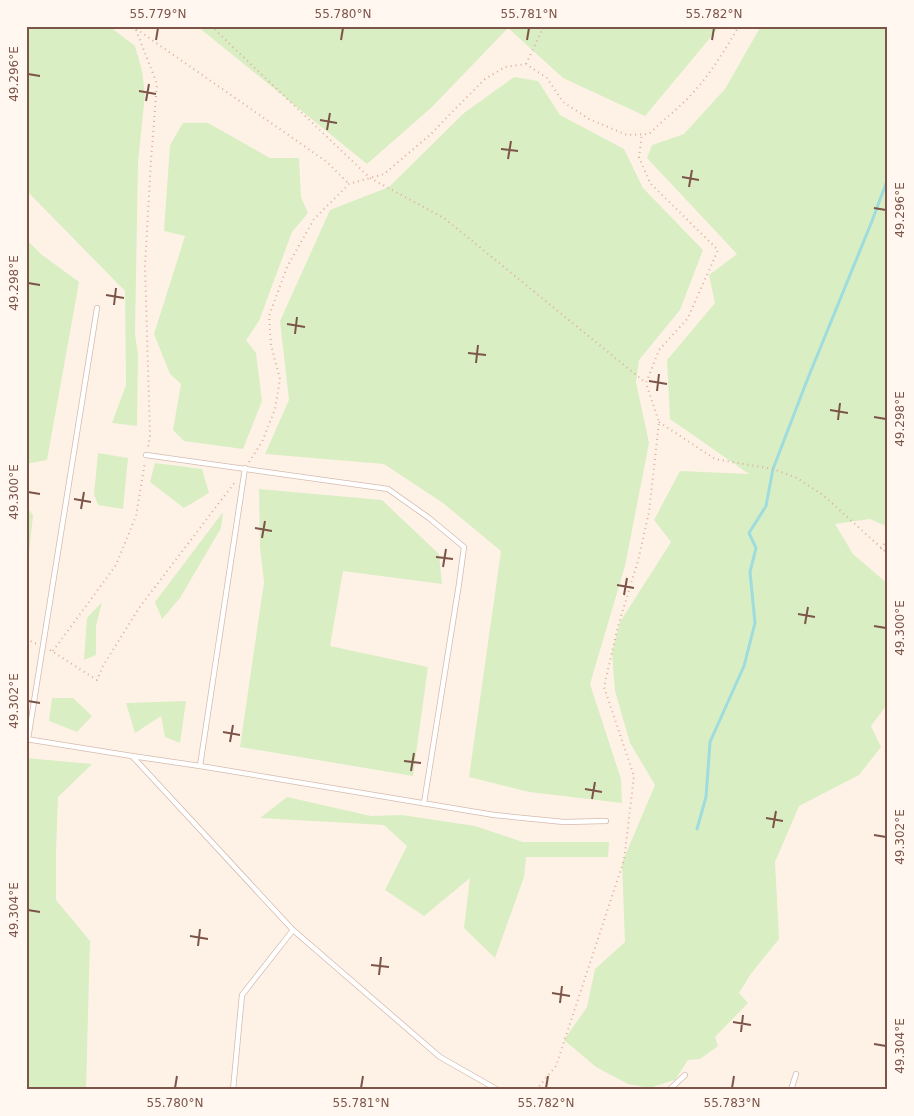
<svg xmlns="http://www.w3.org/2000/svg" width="914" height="1116" viewBox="0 0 914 1116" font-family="'DejaVu Sans',sans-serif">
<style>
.green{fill:#daeec3}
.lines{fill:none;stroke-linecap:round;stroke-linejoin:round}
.stream{stroke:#9edcde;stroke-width:3}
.service-casing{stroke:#d5baae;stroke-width:6}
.path{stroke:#ddae9e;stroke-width:2;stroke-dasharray:1 4;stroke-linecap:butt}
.service{stroke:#fff;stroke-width:4.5}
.ticks{fill:none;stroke:#7c5448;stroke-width:2}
.neatline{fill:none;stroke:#7c5448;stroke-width:2}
.ticks-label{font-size:12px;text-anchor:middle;fill:#7c5448}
</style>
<rect width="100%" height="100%" fill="#fef2e7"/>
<g class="green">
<polygon points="26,26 109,26 135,46 142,71 145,94 138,162 135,334 138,355 137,426 112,423 126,385 125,291 26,190"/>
<polygon points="197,26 720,26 645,116 563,78 508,28 432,107 367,164"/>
<polygon points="761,26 888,26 888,527 870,519 835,524 853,554 888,584 888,671 885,672 888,677 888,703 871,726 881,747 859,775 799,806 775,862 779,939 750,975 739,993 748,1003 715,1037 718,1046 700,1059 688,1060 675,1080 649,1088 628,1084 596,1067 564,1040 587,1007 595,969 625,942 622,863 655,785 630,743 615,691 612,653 620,622 671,542 654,520 680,471 749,474 670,419 667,360 715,303 709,275 737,254 647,158 652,145 684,134 725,89"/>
<polygon points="514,77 538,81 560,115 624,149 643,188 703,250 680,310 639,360 636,382 649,443 625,566 590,684 621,779 622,803 529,792 469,777 501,551 443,503 384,464 265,454 289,400 280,321 330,210 389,187 464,113"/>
<polygon points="183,123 208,123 270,158 299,158 301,197 308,213 292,232 259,321 246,340 256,353 262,401 243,449 184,441 173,430 181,384 170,374 154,334 185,236 164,231 170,145"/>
<polygon points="26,239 42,255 79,282 47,460 26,464"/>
<polygon points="98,453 128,458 123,509 98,505 94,494"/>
<polygon points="155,463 202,469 209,493 184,508 150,482"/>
<polygon points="259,489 382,500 439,554 442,584 343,571 330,646 428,667 413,776 240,747 264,582 260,547"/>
<polygon points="26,506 33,515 26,582"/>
<polygon points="223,512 221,528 180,598 162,619 155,602"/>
<polygon points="102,602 96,626 96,655 84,660 87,618"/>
<polygon points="52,698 73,698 92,716 77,732 49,721"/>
<polygon points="186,701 180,743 165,737 161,716 135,733 126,703"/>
<polygon points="26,758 92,764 58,797 56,852 56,900 90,941 86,1090 26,1090"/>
<polygon points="287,797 371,816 402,815 475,826 523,842 609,842 608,857 526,857 524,877 495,958 464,928 470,878 424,916 385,890 407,846 384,825 260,818"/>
</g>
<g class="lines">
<polyline class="stream" points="697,829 706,797 710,742 744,666 755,623 750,572 756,548 749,533 766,506 773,469 806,383 872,221 888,178"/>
<defs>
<g id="service">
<polyline points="146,455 388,489 429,518 464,547 459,584 424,803"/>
<polyline points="26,739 132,756 200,766 494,815 564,822 606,821"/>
<polyline points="28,739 97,308"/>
<polyline points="133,757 293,930 440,1057 498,1090"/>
<polyline points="200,766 245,468"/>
<polyline points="233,1090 242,995 293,930"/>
<polyline points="669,1090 685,1075"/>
<polyline points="791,1090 796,1074"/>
</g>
</defs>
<use href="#service" class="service-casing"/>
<g class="path">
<polyline points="132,26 327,162 349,184"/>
<polyline points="211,26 370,178 444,218 646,383"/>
<polyline points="136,30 157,84 151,160 145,266 150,436 148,447"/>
<polyline points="526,64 544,26"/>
<polyline points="659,422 715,459 773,469 797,478 823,495 888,554"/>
<path d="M249 462 262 442 275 409 280 379 271 345 269 316 287 267 314 219 349 184 384 174 431 134 456 108 485 79 505 67 526 64 547 78 563 102 589 119 627 135 649 134C663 120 679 108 692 94 711 73 725 50 739 26"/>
<polyline points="881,549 888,537"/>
<polyline points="26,639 37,644"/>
<polyline points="50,650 97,680 103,666 139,608 235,482"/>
<polyline points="53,651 116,565 136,516 145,462"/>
<polyline points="536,1090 556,1066 624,860 634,776 604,687 618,626 638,561 649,512 659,422 646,383 659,350 688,318 718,250 650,183 639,157 642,134"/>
</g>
<use href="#service" class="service"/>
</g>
<path class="ticks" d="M156 40 158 28M341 40 343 28M527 40 529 28M712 40 714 28M28 74 40 76M139 91 156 94M146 101 149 84M320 120 337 123M327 130 330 113M501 149 518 151M508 159 511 141M682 177 699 180M689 187 692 170M874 208 886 210M28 283 40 285M106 295 124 298M114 305 116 288M287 324 305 327M295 334 297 317M468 353 486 355M476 363 478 345M649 381 667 384M657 391 659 374M830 410 848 413M874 417 886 419M838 420 840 403M28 492 40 494M74 499 91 502M81 509 84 492M255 528 272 531M262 538 265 521M436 557 453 559M443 567 446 549M617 585 634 588M624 595 627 578M798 614 815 617M805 624 808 607M874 626 886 628M28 701 40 703M223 732 240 735M230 742 233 725M404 761 421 763M411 771 414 753M585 789 602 792M592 799 595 782M766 818 783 821M773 828 776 811M874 835 886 837M28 910 40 912M190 936 208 939M198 946 200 929M371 965 389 967M379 975 381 957M552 993 570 996M560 1003 562 986M733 1022 751 1025M741 1032 743 1015M874 1044 886 1046M175 1088 177 1076M361 1088 363 1076M546 1088 548 1076M732 1088 734 1076"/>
<rect width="914" height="1116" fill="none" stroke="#fff7f0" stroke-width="55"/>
<rect x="28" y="28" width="858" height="1060" class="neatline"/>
<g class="ticks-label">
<text x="158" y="18">55.779°N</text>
<text x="343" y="18">55.780°N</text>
<text x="529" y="18">55.781°N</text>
<text x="714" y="18">55.782°N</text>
<text transform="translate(14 74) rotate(-90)" y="4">49.296°E</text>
<text transform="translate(900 210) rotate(-90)" y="4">49.296°E</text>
<text transform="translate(14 283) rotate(-90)" y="4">49.298°E</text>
<text transform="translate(900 419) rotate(-90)" y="4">49.298°E</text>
<text transform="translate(14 492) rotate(-90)" y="4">49.300°E</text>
<text transform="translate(900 628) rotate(-90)" y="4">49.300°E</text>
<text transform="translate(14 701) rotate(-90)" y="4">49.302°E</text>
<text transform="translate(900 837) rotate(-90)" y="4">49.302°E</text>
<text transform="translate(14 910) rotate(-90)" y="4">49.304°E</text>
<text transform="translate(900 1046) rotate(-90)" y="4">49.304°E</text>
<text x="175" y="1107">55.780°N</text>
<text x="361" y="1107">55.781°N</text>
<text x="546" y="1107">55.782°N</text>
<text x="732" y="1107">55.783°N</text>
</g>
</svg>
